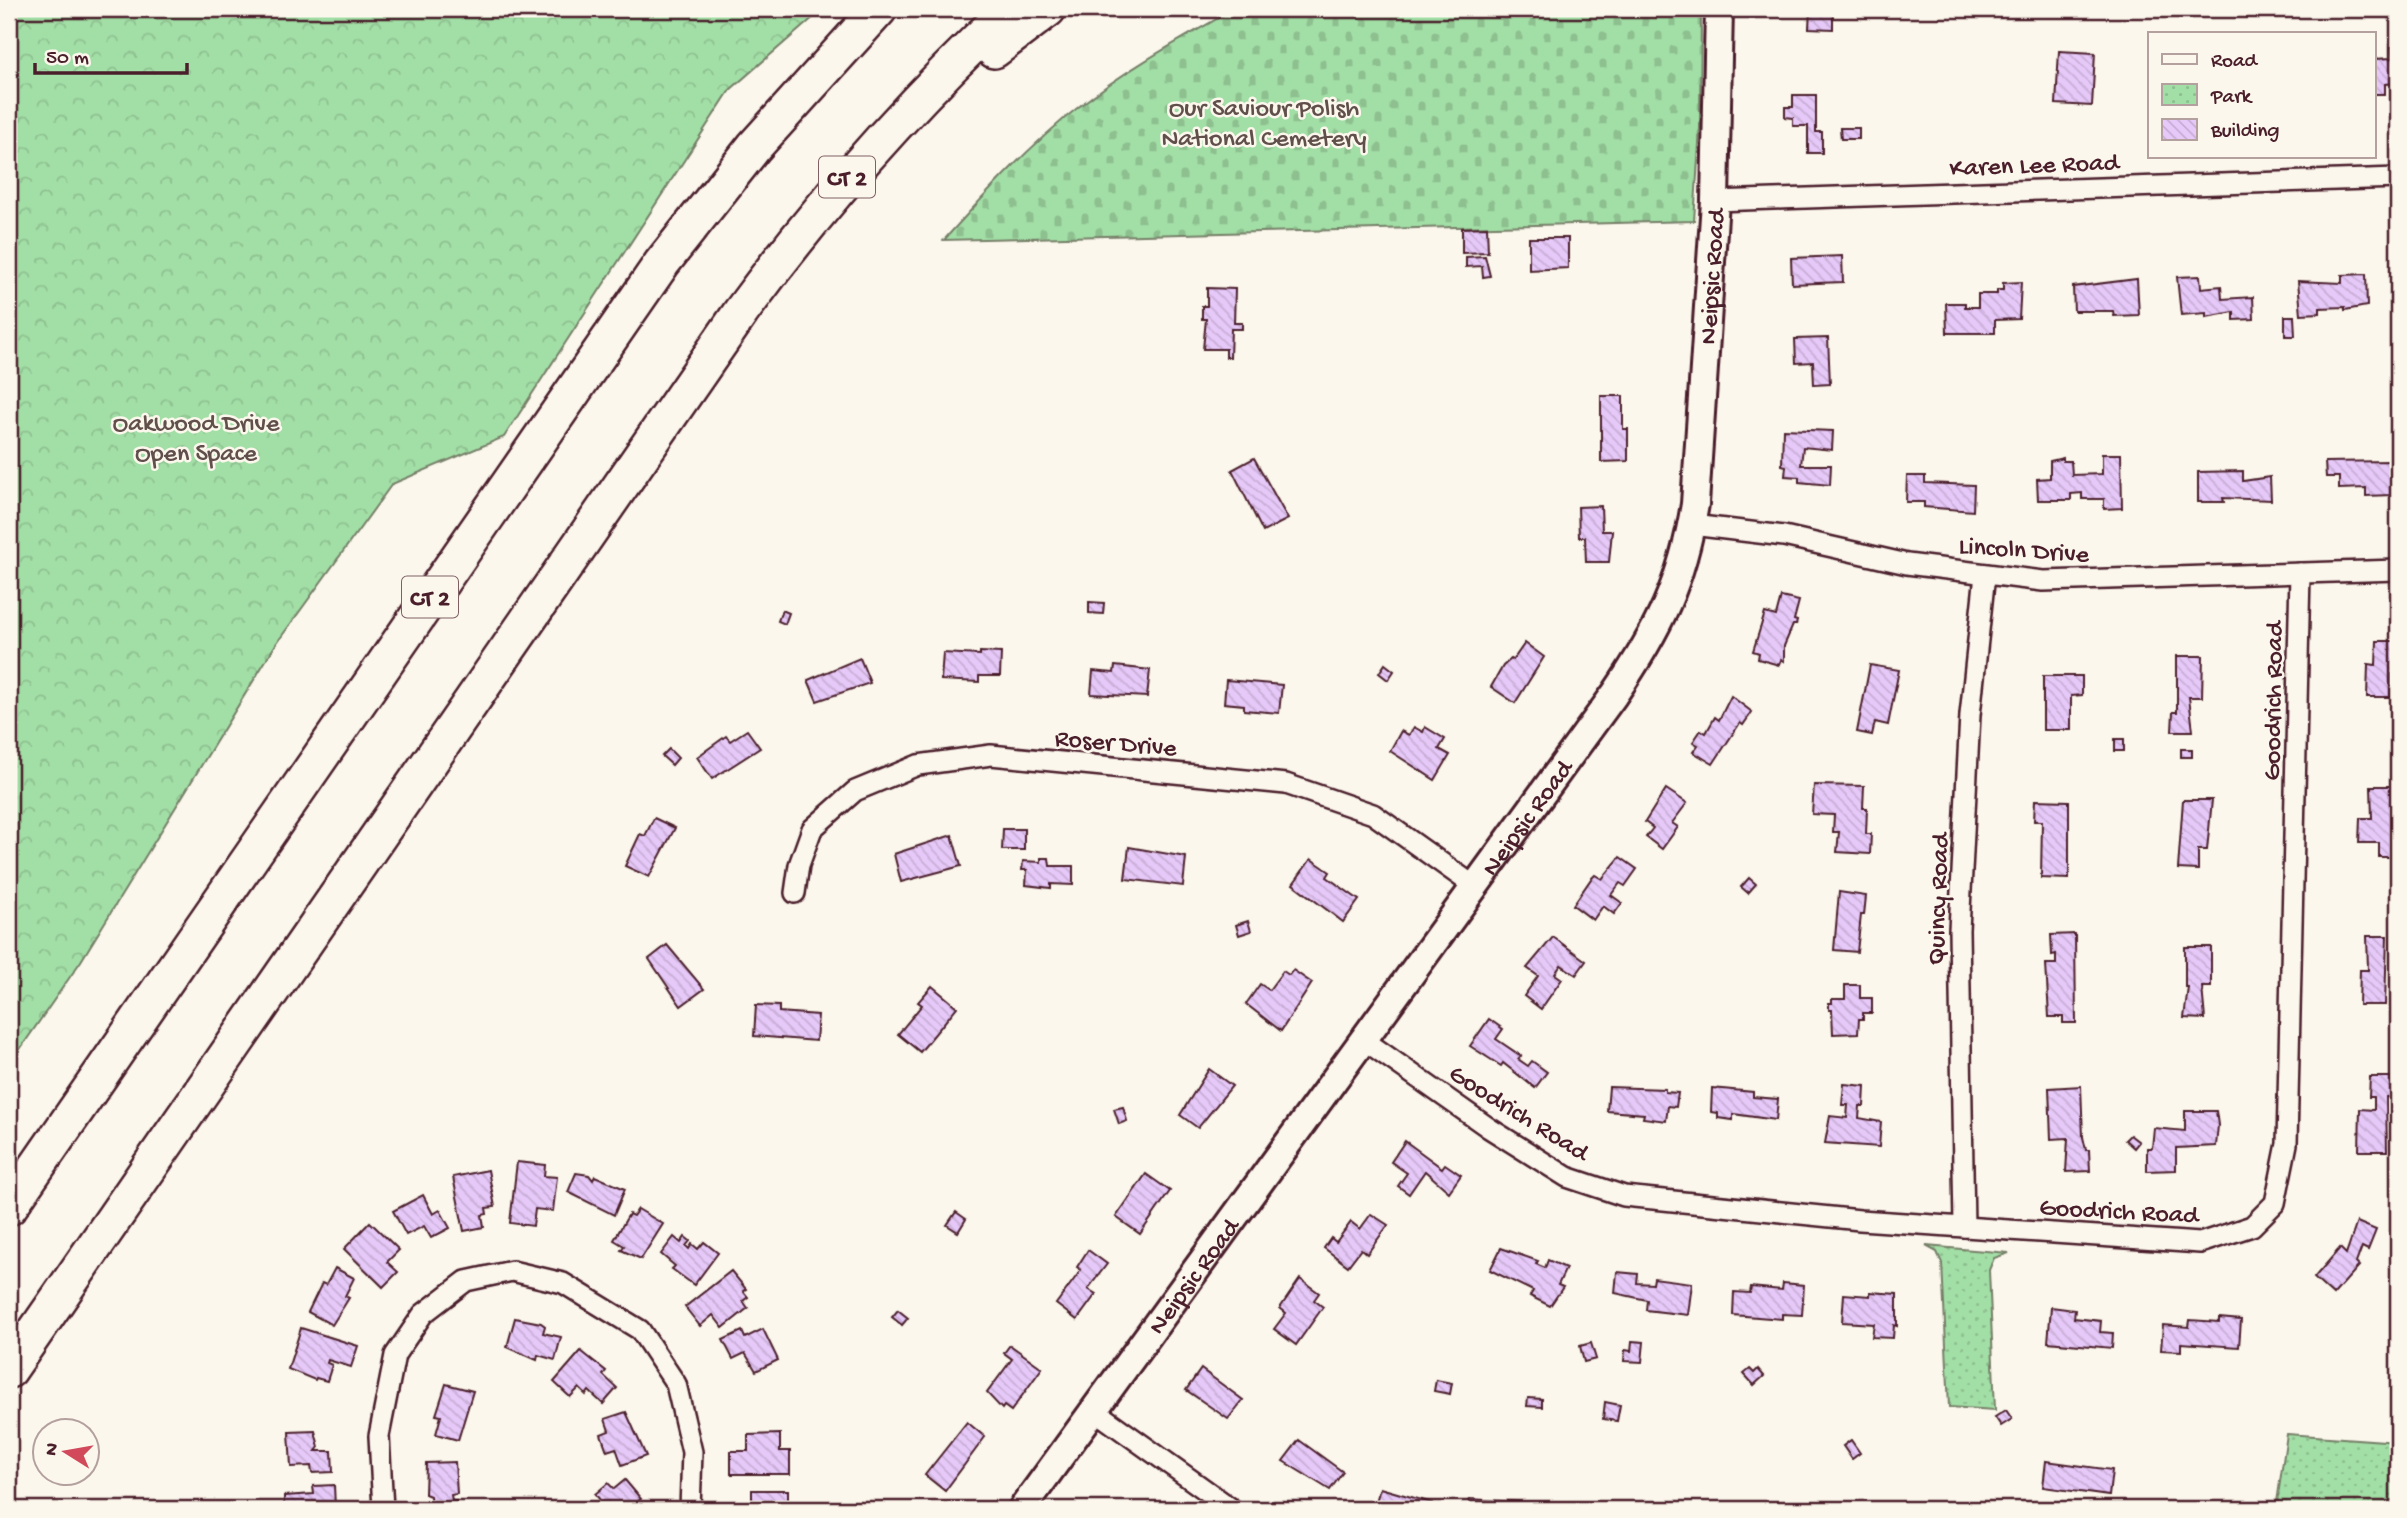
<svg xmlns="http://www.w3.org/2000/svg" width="2407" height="1518" viewBox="0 0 2407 1518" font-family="'Gochi Hand',sans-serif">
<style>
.forest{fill:url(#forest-crowns);stroke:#767f68;stroke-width:2}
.cemetery{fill:url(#cemetery-stones);stroke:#767f68;stroke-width:2}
.park{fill:url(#park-dots);stroke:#767f68;stroke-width:2}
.building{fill:url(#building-back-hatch);stroke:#4a1f2b;stroke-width:2}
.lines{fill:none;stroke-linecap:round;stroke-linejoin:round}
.street-casing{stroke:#4a1f2b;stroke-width:24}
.secondary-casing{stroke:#4a1f2b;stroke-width:32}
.highway-casing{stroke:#4a1f2b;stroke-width:40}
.street{stroke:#fbf7ec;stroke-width:19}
.secondary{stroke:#fbf7ec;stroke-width:26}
.highway{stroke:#fbf7ec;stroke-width:35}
.labels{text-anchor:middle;stroke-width:5;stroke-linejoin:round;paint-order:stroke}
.shield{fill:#fbf7ec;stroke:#7f6065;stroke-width:2}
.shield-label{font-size:24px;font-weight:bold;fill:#4a1f2b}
.park-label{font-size:26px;fill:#604f4a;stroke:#fbf7ec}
.street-label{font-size:26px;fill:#4a1f2b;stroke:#fbf7ec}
</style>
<defs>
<pattern id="forest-crowns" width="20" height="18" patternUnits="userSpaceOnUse" patternTransform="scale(1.75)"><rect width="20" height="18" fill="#a2dfa6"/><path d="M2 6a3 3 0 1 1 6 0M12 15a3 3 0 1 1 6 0" fill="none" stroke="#8dbf8f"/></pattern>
<pattern id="cemetery-stones" width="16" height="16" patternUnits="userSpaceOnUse" patternTransform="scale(1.75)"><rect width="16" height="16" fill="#a2dfa6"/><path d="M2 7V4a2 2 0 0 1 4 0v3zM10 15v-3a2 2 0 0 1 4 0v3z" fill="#8dbf8f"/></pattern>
<pattern id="park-dots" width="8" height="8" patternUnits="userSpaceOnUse" patternTransform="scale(1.75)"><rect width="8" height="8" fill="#a2dfa6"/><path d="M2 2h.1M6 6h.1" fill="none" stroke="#8dbf8f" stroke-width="1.8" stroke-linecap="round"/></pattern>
<pattern id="building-back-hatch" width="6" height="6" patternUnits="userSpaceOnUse" patternTransform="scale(1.75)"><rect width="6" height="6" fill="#e6c9f8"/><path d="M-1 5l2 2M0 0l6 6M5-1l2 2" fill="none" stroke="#c7acd5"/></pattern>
</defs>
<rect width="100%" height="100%" fill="#fbf7ec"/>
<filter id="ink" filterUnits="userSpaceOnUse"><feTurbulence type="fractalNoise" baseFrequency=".0143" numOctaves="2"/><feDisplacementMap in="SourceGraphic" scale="14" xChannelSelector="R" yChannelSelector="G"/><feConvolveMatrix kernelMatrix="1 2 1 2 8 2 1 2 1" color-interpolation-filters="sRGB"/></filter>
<g filter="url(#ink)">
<polygon class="forest" points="9,9 823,9 730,90 504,437 392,484 276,644 81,961 9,1065"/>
<path class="cemetery" d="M1234 9H1701L1700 128 1694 221 944 240C987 192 1030 145 1081 105 1128 68 1182 39 1234 9Z"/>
<g class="park">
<polygon points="1926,1246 2009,1253 1994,1258 1989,1270 1995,1410 1949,1407 1942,1263 1937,1252"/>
<polygon points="2287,1434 2398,1442 2398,1509 2276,1509"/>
</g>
<g class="building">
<polygon points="1810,9 1833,9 1833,29 1809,28"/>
<polygon points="2391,47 2398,47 2398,83 2385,84 2385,94 2374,94 2374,59 2392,58"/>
<polygon points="2059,51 2095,53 2092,106 2056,104"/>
<polygon points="1793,95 1816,95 1816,132 1822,132 1822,153 1808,153 1808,126 1793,126 1793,118 1785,117 1785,107 1793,107"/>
<polygon points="1840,128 1859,128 1859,139 1841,139"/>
<polygon points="1487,227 1488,252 1462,253 1462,228"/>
<polygon points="1529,238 1568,238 1568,268 1529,270"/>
<polygon points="1485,256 1490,276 1483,277 1482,266 1466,267 1466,257"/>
<polygon points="1842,256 1843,282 1792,284 1791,258"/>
<polygon points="2366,274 2367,306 2345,310 2345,307 2320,308 2320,313 2301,314 2298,281 2342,283 2342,275"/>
<polygon points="2200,276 2201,288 2221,286 2222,299 2253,297 2254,319 2234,320 2234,312 2206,317 2206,313 2181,315 2177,277"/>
<polygon points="2137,279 2139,315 2114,316 2113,311 2074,311 2073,287"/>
<polygon points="2021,282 2019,319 1995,320 1995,333 1947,333 1946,303 1965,303 1965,307 1978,307 1978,294 1997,294 1997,290 2003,290 2003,283"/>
<polygon points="1207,288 1235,289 1234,323 1242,323 1242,329 1231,329 1230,357 1226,357 1226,349 1203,349 1206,319 1202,319 1202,306 1207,306"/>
<polygon points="2285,316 2294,316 2295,336 2285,336"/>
<polygon points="1828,338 1830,384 1814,385 1813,362 1796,363 1795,339"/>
<polygon points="1601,396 1623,396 1623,429 1628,429 1628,461 1601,462"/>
<polygon points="1783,429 1833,431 1832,450 1803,447 1801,465 1831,465 1830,485 1799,482 1799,477 1785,476 1786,466 1782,465"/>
<polygon points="2102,454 2121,454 2122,508 2104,509 2104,499 2082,499 2082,493 2071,494 2071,500 2038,500 2037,479 2050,478 2050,461 2063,458 2063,461 2071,461 2072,475 2102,474"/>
<polygon points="1254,458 1288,519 1263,532 1232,470"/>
<polygon points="2390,461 2391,495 2366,496 2366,488 2339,489 2339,477 2326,477 2325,462"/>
<polygon points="2243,471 2243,481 2270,477 2271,500 2223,498 2224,502 2198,502 2198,472"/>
<polygon points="1907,476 1925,476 1925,483 1974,485 1973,511 1924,507 1924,502 1906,502"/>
<polygon points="1601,506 1602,531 1612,531 1609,562 1586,562 1585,537 1579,537 1578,507"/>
<polygon points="1781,597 1799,601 1794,620 1797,621 1796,625 1793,625 1784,646 1784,661 1781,660 1779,665 1758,659 1759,653 1753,651 1765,613 1776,616"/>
<polygon points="1089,602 1104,603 1103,614 1089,613"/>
<polygon points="782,610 789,613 785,624 778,621"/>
<polygon points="2377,641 2397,641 2398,674 2392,674 2391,697 2367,697 2368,664 2376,665"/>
<polygon points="1525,643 1544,657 1515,703 1491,687 1503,666 1511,659 1513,660"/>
<polygon points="980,652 1001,653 1000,676 979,676 979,682 941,680 943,653 980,655"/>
<polygon points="2177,656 2203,656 2202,697 2189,697 2193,731 2172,731 2173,712 2177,712"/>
<polygon points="860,658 870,683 817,701 808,680"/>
<polygon points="1385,664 1394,671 1388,680 1379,673"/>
<polygon points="1870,665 1899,670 1888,725 1875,722 1872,735 1857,732"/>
<polygon points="1115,666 1150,670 1147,697 1091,694 1093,671 1114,673"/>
<polygon points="2043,676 2082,676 2082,695 2071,696 2071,730 2043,730"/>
<polygon points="1226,680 1282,685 1279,713 1244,710 1244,705 1224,703"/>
<polygon points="1731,696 1752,712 1743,725 1740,723 1713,764 1693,752 1698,745 1693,742 1701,730 1706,733 1715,717 1719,720"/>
<polygon points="1414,727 1423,732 1425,727 1445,739 1439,749 1450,755 1435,780 1390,751 1401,731 1409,735"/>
<polygon points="747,730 760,748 712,779 697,757 726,736 730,741"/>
<rect x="2115" y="739" width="9" height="12"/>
<polygon points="669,749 678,758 672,765 662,756"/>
<rect x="2181" y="749" width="11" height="8"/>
<polygon points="1814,785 1864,786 1863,808 1867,808 1866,834 1871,834 1870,854 1837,852 1839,832 1833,832 1834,815 1812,814"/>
<polygon points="2371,786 2392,786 2391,807 2397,807 2397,813 2391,813 2393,857 2379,857 2379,843 2359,843 2360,818 2372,818"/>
<polygon points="1666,789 1687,803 1672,823 1678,827 1662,849 1646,837 1653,828 1645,822"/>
<polygon points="2035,800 2069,801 2069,879 2041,878 2042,821 2034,821"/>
<polygon points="2183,800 2212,800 2207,850 2198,850 2198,870 2178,869"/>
<polygon points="654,818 675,828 649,877 625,866 640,834 645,836"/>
<polygon points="1003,829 1024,829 1024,850 1002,850"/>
<polygon points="952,835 961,866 901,882 894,854"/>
<polygon points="1129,847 1186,857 1183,886 1125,879"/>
<polygon points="1620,857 1637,869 1625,886 1620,883 1611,895 1622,903 1614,914 1603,906 1593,920 1573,905 1591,879 1595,875 1602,879"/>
<polygon points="1041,858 1049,858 1050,866 1073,866 1073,885 1051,884 1051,888 1026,885 1027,870 1022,870 1023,861 1041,862"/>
<polygon points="1311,859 1330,872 1327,877 1359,900 1343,922 1293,884"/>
<polygon points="1749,878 1756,884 1748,893 1741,887"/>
<polygon points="1839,892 1866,896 1864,915 1861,915 1857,952 1834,950"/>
<polygon points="1248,921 1251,931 1239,935 1236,925"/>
<polygon points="2075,934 2076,1023 2063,1023 2063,1017 2049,1017 2046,964 2056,964 2056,954 2052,955 2051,935"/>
<polygon points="2367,936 2387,936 2385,1005 2359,1005 2360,970 2368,970"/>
<polygon points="1553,937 1586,961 1576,975 1561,965 1555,974 1562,979 1541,1009 1524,996 1538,976 1527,968"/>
<polygon points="667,945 704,989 681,1006 649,959"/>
<polygon points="2185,947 2211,947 2211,987 2202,987 2205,1019 2184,1018 2188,987 2185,987"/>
<polygon points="1293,970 1312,983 1281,1031 1246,1004 1260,984 1269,990 1283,971 1289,975"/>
<polygon points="1845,985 1860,985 1860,998 1872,998 1872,1013 1863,1013 1863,1019 1859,1019 1858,1033 1833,1034 1832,1010 1829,1010 1829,1003 1832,1003 1832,999 1845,999"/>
<polygon points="932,986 957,1007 920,1052 898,1034 922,1005 918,1002"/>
<polygon points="756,1005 779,1006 779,1012 818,1015 816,1041 754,1036"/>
<polygon points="1489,1019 1503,1029 1496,1039 1521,1056 1518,1059 1528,1066 1532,1061 1547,1072 1535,1088 1503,1063 1501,1066 1470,1046"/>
<polygon points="1209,1069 1232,1086 1198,1128 1180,1115"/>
<polygon points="2370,1077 2391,1077 2391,1097 2386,1097 2387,1151 2359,1151 2360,1109 2374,1110 2374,1097 2369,1097"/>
<polygon points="1844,1084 1865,1086 1864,1106 1860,1106 1859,1118 1881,1122 1879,1147 1825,1143 1830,1116 1847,1118 1848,1105 1842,1105"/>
<polygon points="2081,1086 2083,1137 2086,1150 2089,1150 2090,1171 2066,1172 2068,1138 2051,1139 2049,1088"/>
<polygon points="1609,1087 1665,1089 1665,1092 1678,1093 1676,1107 1668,1106 1666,1121 1643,1118 1644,1114 1607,1111"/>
<polygon points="1712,1088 1743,1091 1753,1092 1753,1097 1778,1099 1776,1120 1733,1114 1733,1120 1718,1118 1718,1113 1711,1112"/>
<polygon points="1123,1107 1127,1121 1119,1124 1114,1109"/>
<polygon points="2185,1111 2216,1111 2218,1125 2216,1146 2176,1148 2176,1170 2147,1171 2147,1148 2152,1148 2154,1128 2185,1131"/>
<polygon points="2130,1135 2139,1142 2134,1148 2125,1140"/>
<polygon points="1405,1141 1442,1168 1445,1164 1461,1175 1449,1192 1425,1171 1409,1194 1398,1186 1407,1173 1391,1162"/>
<polygon points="517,1162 545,1165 544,1176 557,1177 553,1211 535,1209 533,1226 510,1223"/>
<polygon points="488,1170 495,1207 486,1208 487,1214 482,1215 484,1227 464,1231 453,1177"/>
<polygon points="576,1173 589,1175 593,1180 595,1176 625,1189 614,1215 568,1192"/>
<polygon points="1146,1174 1170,1191 1140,1234 1116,1217"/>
<polygon points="423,1195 433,1214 440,1210 450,1228 431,1238 424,1226 406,1235 393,1211"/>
<polygon points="638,1209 663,1224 641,1259 621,1250 624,1246 614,1240 629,1214 633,1216"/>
<polygon points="956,1212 966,1219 958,1232 947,1225"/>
<polygon points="1371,1214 1388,1225 1367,1254 1361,1249 1348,1266 1324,1248 1331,1238 1336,1242 1351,1222 1360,1229"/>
<polygon points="370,1222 399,1250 387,1262 398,1272 383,1287 344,1249"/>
<polygon points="2357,1222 2376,1230 2368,1250 2362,1247 2356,1263 2359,1266 2333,1295 2314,1278 2340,1248 2346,1254"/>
<polygon points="674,1237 681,1243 685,1237 690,1241 686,1246 689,1249 692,1244 698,1249 704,1242 718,1253 694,1285 672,1269 675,1266 661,1254"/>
<polygon points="1501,1248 1538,1261 1536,1264 1545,1268 1548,1260 1566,1268 1558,1285 1563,1287 1550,1306 1530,1296 1533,1291 1490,1270"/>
<polygon points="1088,1250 1107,1264 1088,1289 1096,1294 1077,1320 1056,1304 1081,1270 1077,1267"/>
<polygon points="335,1268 354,1278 345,1296 349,1298 332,1325 308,1312 322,1283 326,1285"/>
<polygon points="731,1271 746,1289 743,1291 748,1297 743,1301 748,1308 723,1328 713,1315 700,1326 685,1307"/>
<polygon points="1617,1272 1638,1274 1637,1283 1653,1284 1654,1278 1692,1283 1688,1315 1646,1310 1647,1300 1615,1293"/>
<polygon points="1300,1279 1319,1293 1314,1300 1323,1307 1296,1345 1274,1329 1286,1313 1280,1308"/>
<polygon points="1783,1283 1804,1285 1802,1315 1782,1314 1782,1319 1733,1315 1734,1292 1750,1293 1751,1287 1782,1290"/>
<polygon points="1870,1292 1897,1294 1897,1326 1894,1325 1893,1338 1872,1337 1874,1324 1842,1322 1844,1294 1870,1296"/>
<polygon points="2051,1307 2075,1310 2074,1318 2101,1321 2100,1332 2113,1333 2112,1348 2048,1342"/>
<polygon points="898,1310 908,1318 902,1325 892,1317"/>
<polygon points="515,1318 541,1323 545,1326 543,1333 561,1337 555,1360 538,1355 537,1360 507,1347"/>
<polygon points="2219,1318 2241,1320 2239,1347 2181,1343 2181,1351 2161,1350 2163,1325 2189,1327 2190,1320 2219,1322"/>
<polygon points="301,1328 358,1346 351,1367 328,1360 327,1363 332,1365 327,1381 316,1378 315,1380 288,1369"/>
<polygon points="763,1329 778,1360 756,1371 745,1353 733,1359 723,1340 742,1331 745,1338"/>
<polygon points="1632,1341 1644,1342 1642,1362 1624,1361 1625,1350 1631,1351"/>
<polygon points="1591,1343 1596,1359 1584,1362 1580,1346"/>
<polygon points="1010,1345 1042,1368 1011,1411 1004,1406 1002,1409 987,1393 1012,1359 1004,1353"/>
<polygon points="581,1351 606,1371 603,1375 617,1388 603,1404 589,1391 586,1395 579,1388 570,1397 554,1382"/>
<polygon points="1201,1369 1243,1400 1228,1419 1186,1390"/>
<polygon points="1750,1369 1754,1373 1758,1369 1764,1376 1754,1385 1744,1374"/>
<polygon points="1436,1380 1452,1383 1450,1394 1434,1391"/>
<polygon points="446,1384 473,1391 458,1440 436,1434 441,1416 436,1415"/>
<polygon points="1528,1398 1542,1399 1542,1407 1527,1406"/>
<polygon points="1605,1402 1620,1405 1617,1421 1603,1419"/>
<polygon points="2006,1410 2012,1419 2001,1426 1995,1417"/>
<polygon points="626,1412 646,1456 622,1465 616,1448 607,1451 601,1434 609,1431 605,1419"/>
<polygon points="967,1422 985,1437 945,1491 925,1475"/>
<polygon points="315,1431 319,1447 316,1451 332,1451 333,1472 312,1473 311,1466 291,1467 289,1432"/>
<polygon points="780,1434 780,1451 790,1451 790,1474 731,1474 731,1451 748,1451 748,1435"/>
<polygon points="1299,1440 1343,1472 1330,1490 1283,1461"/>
<polygon points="1851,1440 1860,1453 1852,1459 1843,1446"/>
<polygon points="2046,1461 2112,1470 2109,1496 2043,1487"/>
<polygon points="455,1462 457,1494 451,1495 452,1501 456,1501 456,1509 431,1509 430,1496 425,1494 426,1463"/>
<polygon points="625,1480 641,1499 629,1509 591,1509 601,1501 595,1494 608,1483 614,1489"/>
<polygon points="334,1485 335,1507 284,1509 284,1496 314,1494 313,1486"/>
<polygon points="1380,1488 1432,1503 1430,1509 1374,1509"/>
<polygon points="752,1490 788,1490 788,1509 733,1509 733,1506 747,1506 747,1501 752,1501"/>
<polygon points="1469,1499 1534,1503 1534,1509 1469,1509"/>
</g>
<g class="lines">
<defs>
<g id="street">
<polyline points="1715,201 2398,178"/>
<polyline points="1692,525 1784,536 1907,564 2043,581 2398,570"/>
<polyline points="795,893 799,865 812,829 855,791 918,765 991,755 1286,784 1373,814 1474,886"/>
<polyline points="1364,1040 1489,1128 1567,1177 1624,1196 1860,1220 2200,1243 2252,1226 2275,1203 2287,1144 2300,573"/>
<polyline points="1964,1227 1959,930 1970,715 1985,574"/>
<polyline points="1095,1411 1232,1509"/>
<polyline points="383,1509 379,1436 395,1355 423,1314 466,1281 512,1271 563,1283 640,1330 676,1384 692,1452 690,1509"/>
</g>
<g id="secondary">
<path id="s1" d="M1022 1509 1614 695C1659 629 1682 583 1695 504L1715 201 1719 9"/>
</g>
<g id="highway">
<polyline points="994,50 1048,9"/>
<polyline points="9,1207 662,263 754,147 879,9"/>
<path d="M9 1370 741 312C822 202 911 102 1010 9"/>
</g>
</defs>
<use href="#street" class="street-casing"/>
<use href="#secondary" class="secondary-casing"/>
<use href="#highway" class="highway-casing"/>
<use href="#street" class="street"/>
<use href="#secondary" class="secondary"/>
<use href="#highway" class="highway"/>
</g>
</g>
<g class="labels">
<g class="shield">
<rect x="819" y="156.5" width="56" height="41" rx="5"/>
<rect x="402" y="576.5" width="56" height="41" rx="5"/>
</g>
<g class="shield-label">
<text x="847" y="185">CT 2</text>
<text x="430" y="605">CT 2</text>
</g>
<g class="park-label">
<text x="1264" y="115">Our Saviour Polish<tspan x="1264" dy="30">National Cemetery</tspan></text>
<text x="196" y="430">Oakwood Drive<tspan x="196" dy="30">Open Space</tspan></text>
</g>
<g class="street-label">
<text transform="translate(2034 163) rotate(-2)" y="9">Karen Lee Road</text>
<text dy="9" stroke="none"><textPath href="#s1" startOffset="1444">Neipsic Road</textPath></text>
<text transform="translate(2024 548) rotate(4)" y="9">Lincoln Drive</text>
<text transform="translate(2271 701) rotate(-89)" y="9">Goodrich Road</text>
<text transform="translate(1116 741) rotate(5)" y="9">Roser Drive</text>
<text dy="9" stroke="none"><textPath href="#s1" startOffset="856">Neipsic Road</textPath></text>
<text transform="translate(1936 899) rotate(-88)" y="9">Quincy Road</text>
<text transform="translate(1520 1111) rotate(32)" y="9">Goodrich Road</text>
<text transform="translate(2119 1209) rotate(3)" y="9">Goodrich Road</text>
<text dy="9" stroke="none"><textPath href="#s1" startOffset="289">Neipsic Road</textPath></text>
</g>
</g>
<rect width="2407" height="1518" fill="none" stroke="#fbf7ec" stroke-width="35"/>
<rect x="18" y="18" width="2372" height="1483" fill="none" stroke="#4a1f2b" stroke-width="2.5" filter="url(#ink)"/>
<rect x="2148" y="32" width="228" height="126" fill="#fbf7ec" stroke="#b4a19f" stroke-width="2"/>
<rect x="2162" y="54" width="35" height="10" fill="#fbf7ec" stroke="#b4a19f" stroke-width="2"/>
<text x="2211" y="66" font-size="21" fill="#4a1f2b">Road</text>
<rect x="2162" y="84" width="35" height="21" fill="url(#park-dots)" stroke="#b4a19f" stroke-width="2"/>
<text x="2211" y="102" font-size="21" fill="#4a1f2b">Park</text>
<rect x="2162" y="119" width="35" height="21" fill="url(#building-back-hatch)" stroke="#b4a19f" stroke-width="2"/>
<text x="2211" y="136" font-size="21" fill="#4a1f2b">Building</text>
<g transform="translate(66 1452) rotate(281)"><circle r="33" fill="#fbf7ec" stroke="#b4a19f" stroke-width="2"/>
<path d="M0-5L12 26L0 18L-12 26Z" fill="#d1495b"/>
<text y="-10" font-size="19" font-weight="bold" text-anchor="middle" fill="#4a1f2b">N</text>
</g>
<path d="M35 63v10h152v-10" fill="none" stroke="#4a1f2b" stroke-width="3.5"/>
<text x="46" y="63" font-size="21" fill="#4a1f2b" stroke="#fbf7ec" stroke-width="5" paint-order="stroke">50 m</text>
</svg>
